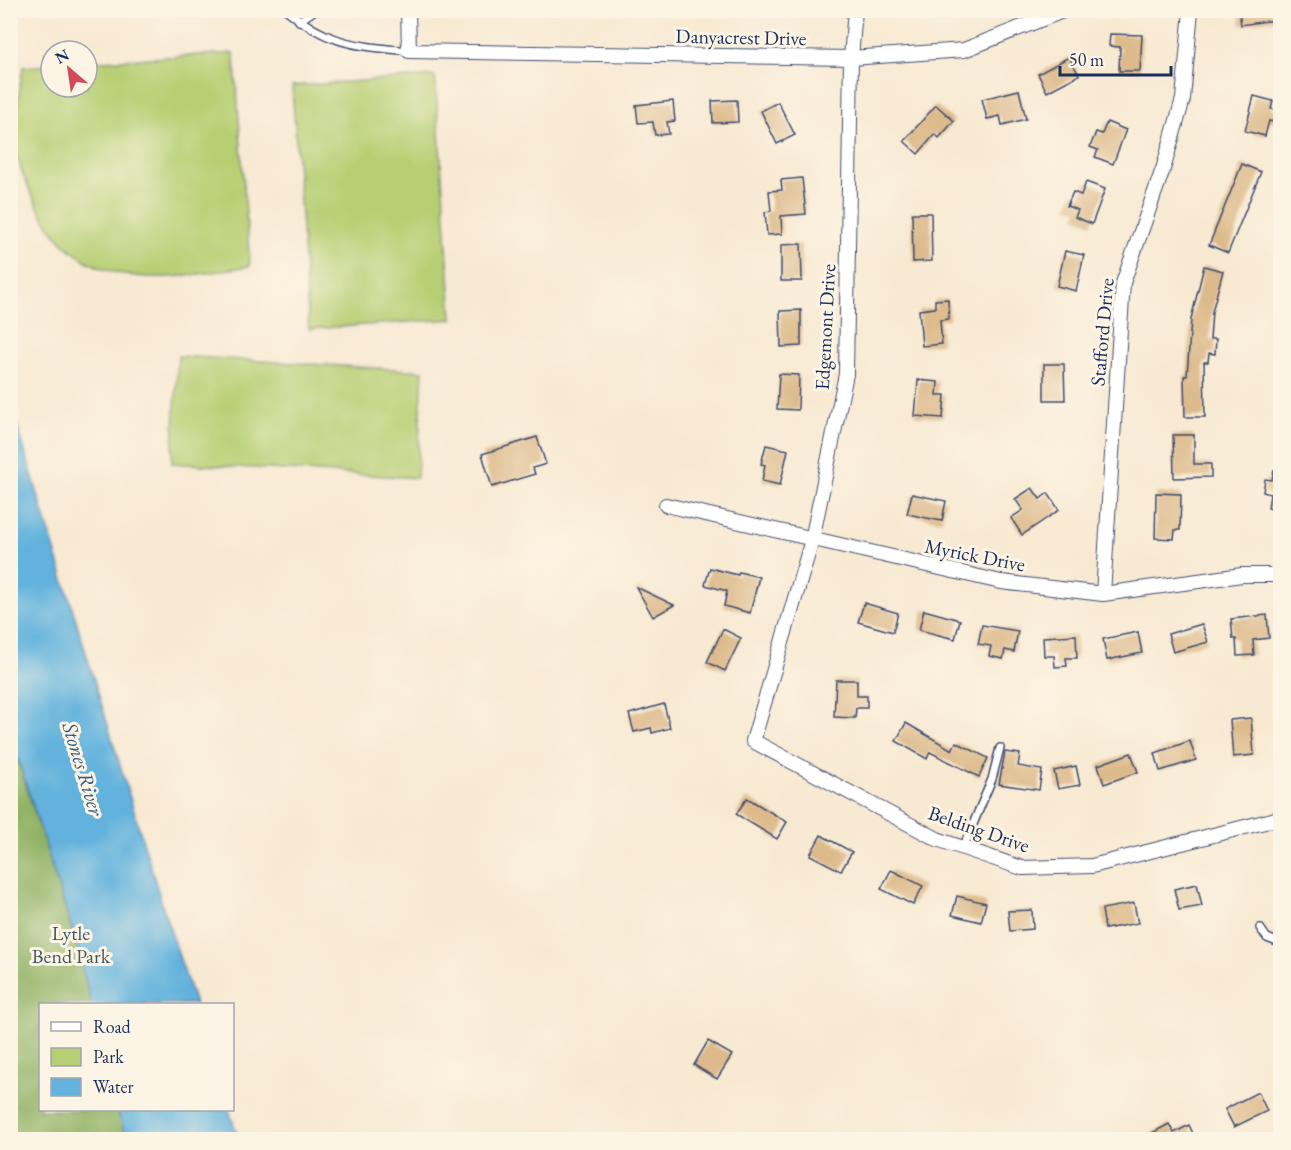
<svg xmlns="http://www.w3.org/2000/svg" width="1291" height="1150" viewBox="0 0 1291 1150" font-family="'EB Garamond',serif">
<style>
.green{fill:#b7cf73;stroke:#697f68;stroke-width:1.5}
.forest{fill:#91b265;stroke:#567062;stroke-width:1.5}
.water{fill:#62b2dd;stroke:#3e709e;stroke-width:1.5}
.building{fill:#ddba8b}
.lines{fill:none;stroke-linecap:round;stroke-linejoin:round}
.lane-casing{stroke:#3c4b6f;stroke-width:10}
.street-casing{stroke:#3c4b6f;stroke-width:16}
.path{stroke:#3c4b6f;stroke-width:3;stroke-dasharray:1.5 4.5;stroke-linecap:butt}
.lane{stroke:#fff;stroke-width:7}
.street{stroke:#fff;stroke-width:14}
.labels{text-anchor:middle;stroke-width:6;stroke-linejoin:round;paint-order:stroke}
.street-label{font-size:20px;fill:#1b2f5e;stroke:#fcf5e5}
.park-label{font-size:20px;fill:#425763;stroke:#fcf5e5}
.water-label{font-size:21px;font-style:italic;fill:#305684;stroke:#fcf5e5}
</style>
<rect width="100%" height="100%" fill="#fcf5e5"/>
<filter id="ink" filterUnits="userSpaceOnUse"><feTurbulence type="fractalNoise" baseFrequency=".0167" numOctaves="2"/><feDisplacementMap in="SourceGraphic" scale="12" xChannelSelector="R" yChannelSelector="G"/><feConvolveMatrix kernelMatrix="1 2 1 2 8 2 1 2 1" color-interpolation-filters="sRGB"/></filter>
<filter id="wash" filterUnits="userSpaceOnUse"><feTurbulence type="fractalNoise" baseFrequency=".008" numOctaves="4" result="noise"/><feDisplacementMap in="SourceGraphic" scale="24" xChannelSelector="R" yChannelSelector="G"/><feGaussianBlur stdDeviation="1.35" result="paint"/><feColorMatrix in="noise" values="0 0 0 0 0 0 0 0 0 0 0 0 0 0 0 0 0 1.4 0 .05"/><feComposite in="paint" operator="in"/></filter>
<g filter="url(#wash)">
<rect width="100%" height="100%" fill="#f8e9d2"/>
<g class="green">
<path d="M234 53 250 266C207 273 162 283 118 273 71 262 47 230 29 188 23 176 18 163 16 149 13 122 19 93 23 67L51 65V87H87V62Z"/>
<polygon points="435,76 452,319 309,329 292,86"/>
<polygon points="178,356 423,371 417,478 172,463"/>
</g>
<polygon class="forest" points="10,736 76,942 91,1004 40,1004 40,1110 117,1110 127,1139 11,1139"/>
<g class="water">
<polygon points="10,402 166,917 195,1004 91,1004 76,942 11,736"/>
<polygon points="117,1110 229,1110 239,1139 127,1139"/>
</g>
<g id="blocks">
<g class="building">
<polygon points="1239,10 1281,10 1281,19 1241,25"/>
<polygon points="1110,34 1142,35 1140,71 1119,71 1120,47 1109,46"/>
<polygon points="1069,57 1079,75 1047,92 1038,74"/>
<polygon points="1019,90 1026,119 1002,125 1000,116 987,119 982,99"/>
<polygon points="1254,96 1273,101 1271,109 1281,111 1281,124 1269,121 1265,136 1245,131"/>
<polygon points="737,100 738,122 713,123 712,101"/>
<polygon points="673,101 675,121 667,122 669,134 655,135 653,122 638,123 636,105"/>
<polygon points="778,102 795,135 777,144 761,111"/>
<polygon points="936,105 954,121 939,138 935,134 918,154 904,141"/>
<polygon points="1107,122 1126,130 1113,164 1095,157 1098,150 1090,147 1096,132 1102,134"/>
<polygon points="1242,164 1261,172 1228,253 1209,245"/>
<polygon points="802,178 806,214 781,216 782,234 767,235 765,212 771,211 769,191 782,190 781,180"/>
<polygon points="1086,182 1105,189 1092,224 1075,217 1078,210 1067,206 1073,192 1081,195"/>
<polygon points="912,213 931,213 932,261 913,262"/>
<polygon points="801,244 802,281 781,281 781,245"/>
<polygon points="1065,251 1084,255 1076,291 1057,286"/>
<polygon points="1204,266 1223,271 1212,312 1210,339 1216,339 1215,354 1209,353 1208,362 1204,362 1205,417 1185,417 1184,376 1187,376 1191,319"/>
<polygon points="948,299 949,319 940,320 942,344 922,346 919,310 935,308 935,300"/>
<polygon points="801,310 801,346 781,347 780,311"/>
<polygon points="1044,364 1064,364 1065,400 1044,400"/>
<polygon points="779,374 799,375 798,410 777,409"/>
<polygon points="918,380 938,382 937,395 945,395 943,418 915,416"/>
<polygon points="1173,435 1194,435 1194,464 1211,464 1211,477 1174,478"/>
<polygon points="537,437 546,464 533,468 535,474 492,487 482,454"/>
<polygon points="766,445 788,450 780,485 762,481 765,465 761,464"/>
<polygon points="1274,470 1281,470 1281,511 1268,508 1270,494 1263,492 1265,479 1272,480"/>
<polygon points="1032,488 1040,499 1048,493 1059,510 1022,535 1011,518 1023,510 1015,499"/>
<polygon points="1156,493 1181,494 1180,530 1175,530 1174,539 1155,538"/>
<polygon points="912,494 946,501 942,521 907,514"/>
<polygon points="710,568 738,575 739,572 759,577 750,613 724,606 727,591 705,585"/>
<polygon points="636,587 674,605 653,617"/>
<polygon points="864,603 898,613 893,632 858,622"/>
<polygon points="924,610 960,620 955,639 919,630"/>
<polygon points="1267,615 1269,638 1253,640 1254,655 1237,656 1236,639 1233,639 1231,619"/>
<polygon points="1202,624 1208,642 1173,652 1168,634"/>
<polygon points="982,625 1018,631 1014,652 1005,650 1003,659 989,656 991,646 978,644"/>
<polygon points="723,629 741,638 725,671 707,662"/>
<polygon points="1138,632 1142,653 1107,660 1103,639"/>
<polygon points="1076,635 1077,658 1066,658 1067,666 1055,667 1054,656 1044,656 1043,637"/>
<polygon points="836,680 857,680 857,696 867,696 867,708 856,708 855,718 834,717"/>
<polygon points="664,704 670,728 652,733 651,728 634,732 629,714"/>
<polygon points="1251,718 1254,755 1233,757 1230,720"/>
<polygon points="906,723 952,750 956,742 988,758 979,777 930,752 927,759 896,741"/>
<polygon points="1190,741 1196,760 1160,771 1155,753"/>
<polygon points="1005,752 1020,754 1018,766 1042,770 1039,790 999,784"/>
<polygon points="1131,753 1138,772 1104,784 1098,765"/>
<polygon points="1076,766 1080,785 1058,789 1054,771"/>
<polygon points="747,798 787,822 777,839 736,814"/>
<polygon points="821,835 852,852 841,871 810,855"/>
<polygon points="891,870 923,886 913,905 881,889"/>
<polygon points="1197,884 1202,906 1179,910 1174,889"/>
<polygon points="957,896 986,903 981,922 952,915"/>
<polygon points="1134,903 1138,923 1105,929 1102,909"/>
<polygon points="1032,910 1033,929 1010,931 1008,911"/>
<polygon points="708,1041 732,1055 717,1079 694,1065"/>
<polygon points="1258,1092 1267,1111 1234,1127 1225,1109"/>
<polygon points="1169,1124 1174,1133 1189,1125 1196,1140 1139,1140"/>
</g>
</g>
</g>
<g filter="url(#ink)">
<use href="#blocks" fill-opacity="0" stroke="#3c4b6f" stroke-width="1.5"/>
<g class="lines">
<defs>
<g id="lane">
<path d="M287 10C327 45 359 46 409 51"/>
<polyline points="299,21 315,10"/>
<polyline points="963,848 992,779 1000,748"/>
<polyline points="1260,928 1267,938 1280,943"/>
</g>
<g id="street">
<polyline points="408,10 409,51 851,58 964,50 1065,10"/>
<polyline points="855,10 851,58 846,374 812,540 753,741 937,839 1022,868 1092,866 1280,818"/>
<polyline points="666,505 1001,582 1103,594 1242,575 1280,575"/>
<polyline points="1103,594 1123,283 1164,166 1183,99 1191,10"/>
</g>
</defs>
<use href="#lane" class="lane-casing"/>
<use href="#street" class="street-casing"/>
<polyline class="path" points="10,1130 16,1140"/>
<use href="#lane" class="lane"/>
<use href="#street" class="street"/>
</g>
</g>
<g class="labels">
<g class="street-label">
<text transform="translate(741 37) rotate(1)" y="7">Danyacrest Drive</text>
<text transform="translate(825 327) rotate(-87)" y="7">Edgemont Drive</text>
<text transform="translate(1102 332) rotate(-85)" y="7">Stafford Drive</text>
<text transform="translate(975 555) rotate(11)" y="7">Myrick Drive</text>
<text transform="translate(979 829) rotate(19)" y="7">Belding Drive</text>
</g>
<g class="park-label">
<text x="71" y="940">Lytle<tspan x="71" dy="23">Bend Park</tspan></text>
</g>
<g class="water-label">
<text transform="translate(83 769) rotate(73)" y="7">Stones River</text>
</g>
</g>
<rect width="1291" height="1150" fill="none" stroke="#fcf5e5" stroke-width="36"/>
<rect x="39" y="1003" width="195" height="108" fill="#fcf5e5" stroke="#a2a6af" stroke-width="1.5"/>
<rect x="51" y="1022" width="30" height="9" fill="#ffffff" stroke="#a2a6af" stroke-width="1.5"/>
<text x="93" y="1033" font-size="18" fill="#1b2f5e">Road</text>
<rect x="51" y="1048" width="30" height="18" fill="#b7cf73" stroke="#a2a6af" stroke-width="1.5"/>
<text x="93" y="1063" font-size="18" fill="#1b2f5e">Park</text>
<rect x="51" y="1078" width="30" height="18" fill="#62b2dd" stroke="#a2a6af" stroke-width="1.5"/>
<text x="93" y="1093" font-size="18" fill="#1b2f5e">Water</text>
<g transform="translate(69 69) rotate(331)"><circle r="28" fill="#fcf5e5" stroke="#a2a6af" stroke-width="1.5"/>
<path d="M0-4.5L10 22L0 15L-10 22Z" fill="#d1495b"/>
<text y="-9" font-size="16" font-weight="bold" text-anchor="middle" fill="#1b2f5e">N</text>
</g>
<path d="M1060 66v9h111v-9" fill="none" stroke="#1b2f5e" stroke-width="3"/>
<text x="1069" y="66" font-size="18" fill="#1b2f5e" stroke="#fcf5e5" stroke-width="4.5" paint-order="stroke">50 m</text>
</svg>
